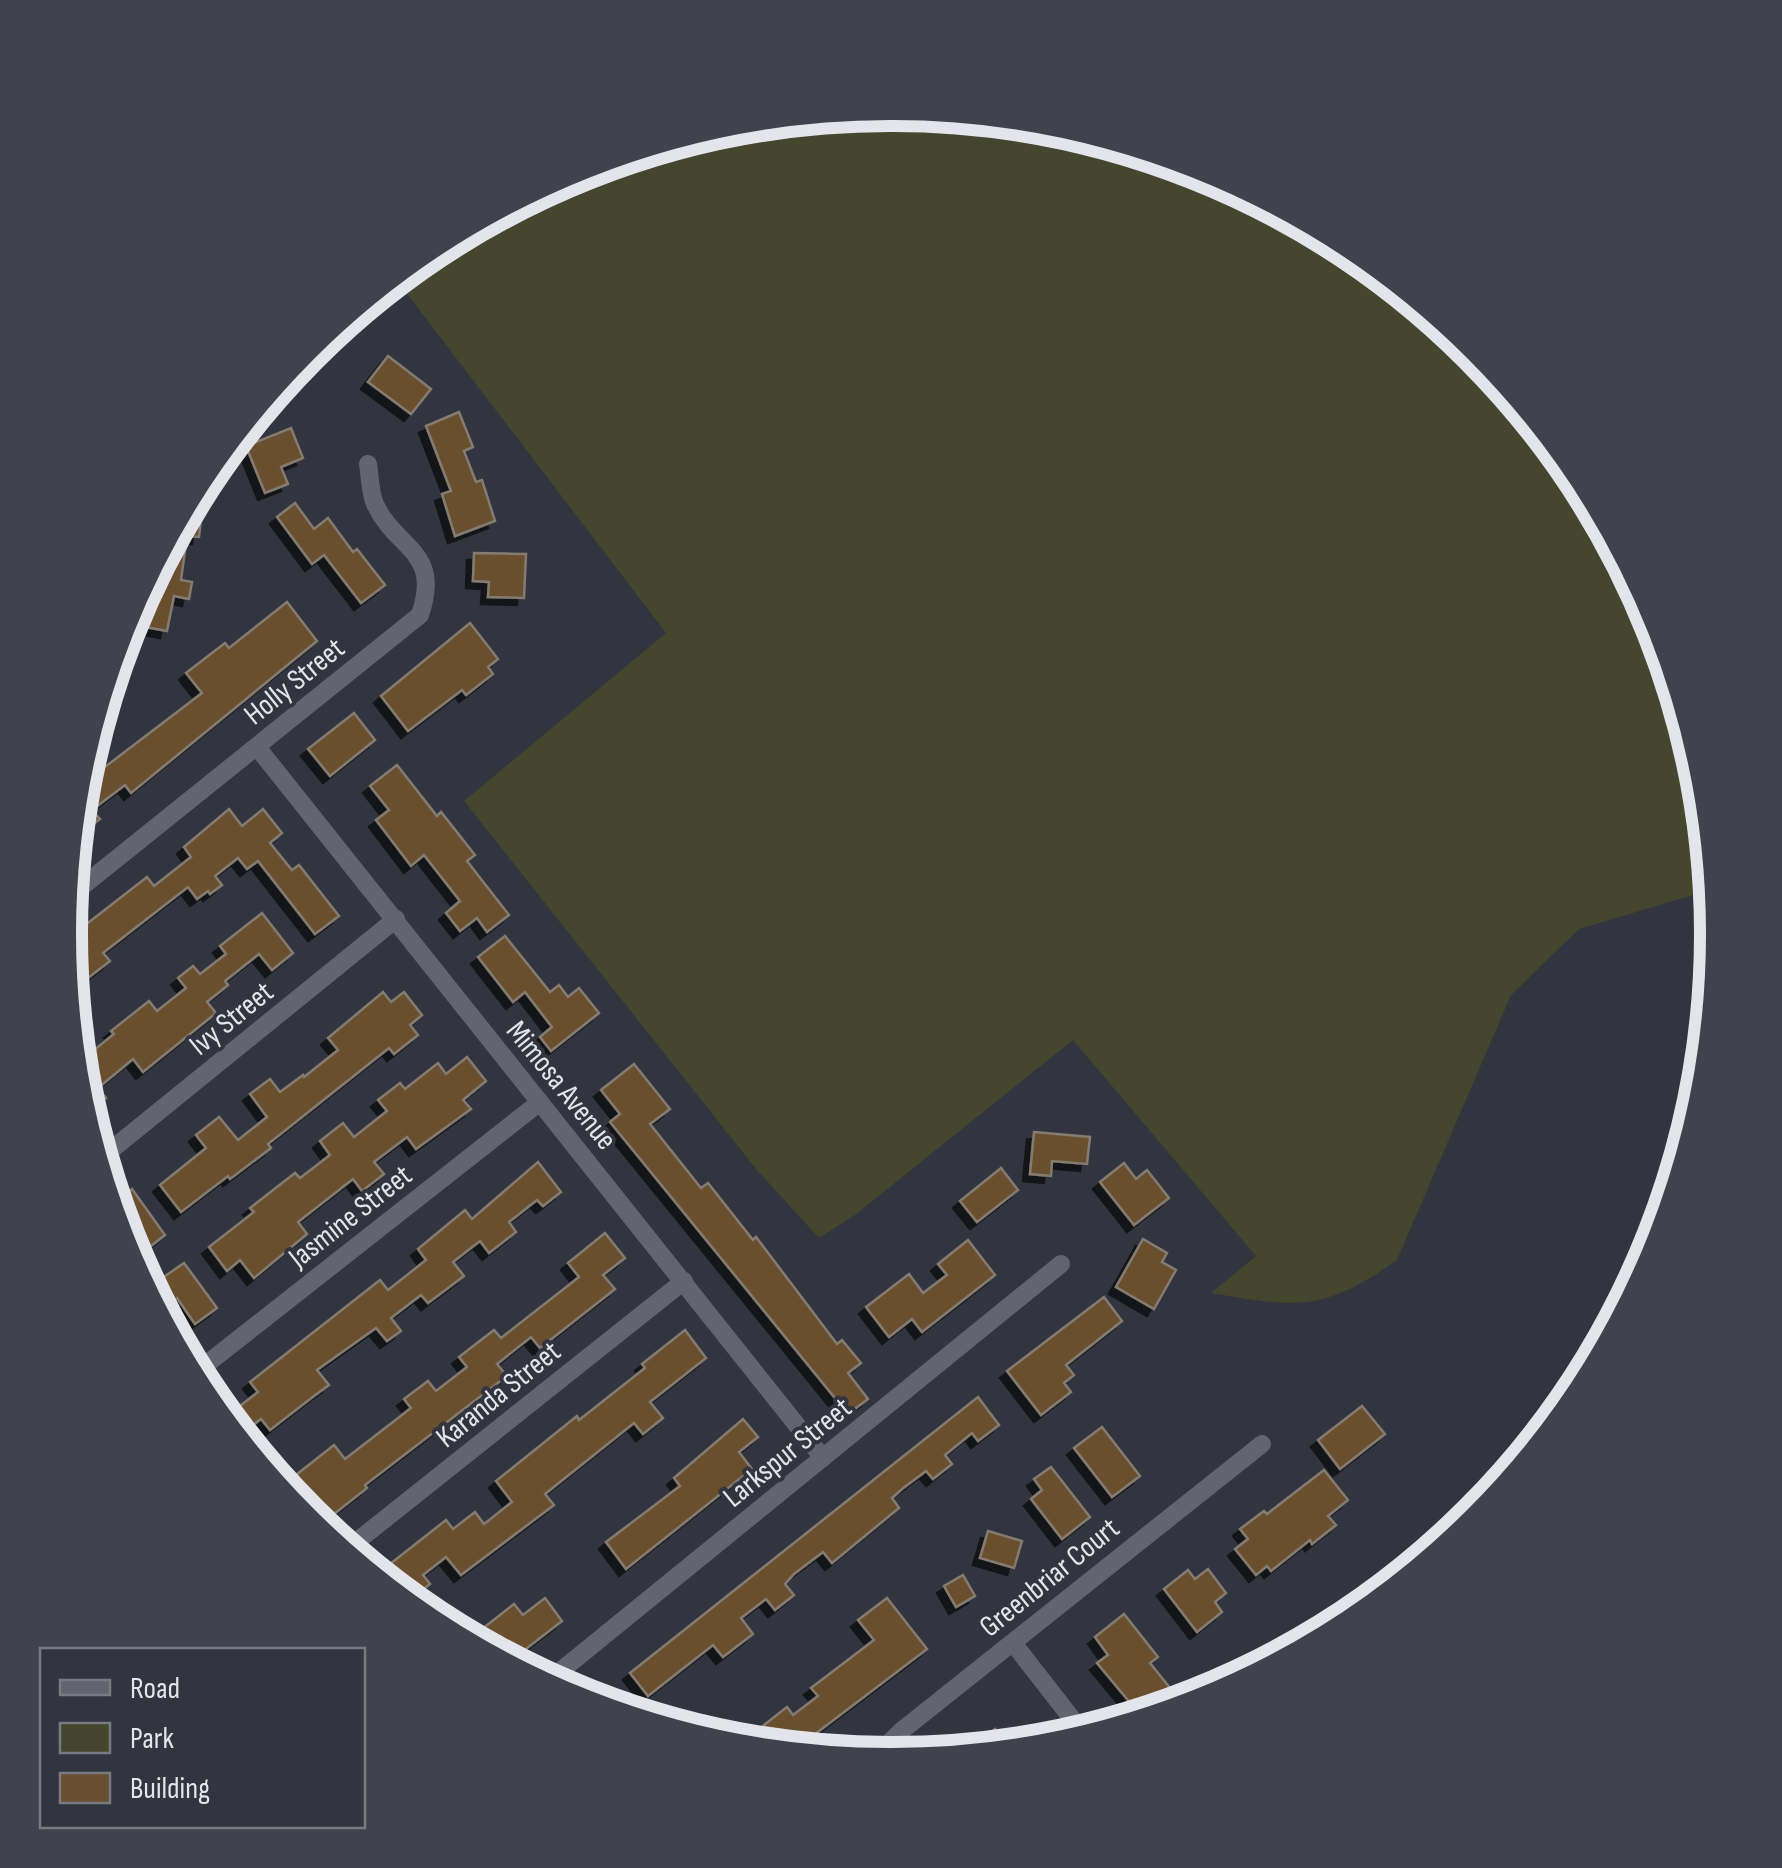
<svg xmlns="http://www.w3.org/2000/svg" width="1782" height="1868" viewBox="0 0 1782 1868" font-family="'Sofia Sans Condensed',sans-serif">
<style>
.green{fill:#44462d}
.building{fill:#694f2f;stroke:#857b71;stroke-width:2.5;filter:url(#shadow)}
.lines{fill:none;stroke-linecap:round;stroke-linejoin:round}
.street{stroke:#626470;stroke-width:18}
.labels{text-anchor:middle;stroke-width:8;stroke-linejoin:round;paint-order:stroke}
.street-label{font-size:30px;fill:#e4e5ec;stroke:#32343f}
.rim{fill:none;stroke:#e4e5ec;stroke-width:12}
</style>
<defs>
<filter id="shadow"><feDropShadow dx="-7" dy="7" stdDeviation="0" flood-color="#0009"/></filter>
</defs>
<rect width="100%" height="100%" fill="#32343f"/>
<path class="green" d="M892 108 1053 124 1208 171 1350 248 1475 350 1578 476 1654 618 1701 773 1713 889 1579 929 1511 995 1397 1260C1324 1312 1297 1308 1211 1293L1256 1256 1073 1040 855 1215 819 1238 756 1169 464 801 666 633 395 278 433 247 575 171 730 124Z"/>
<g class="building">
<polygon points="388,356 431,389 411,414 368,382"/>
<polygon points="459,412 473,447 464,451 476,482 482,480 495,521 455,536 442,494 451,491 426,426"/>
<polygon points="291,428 303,458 281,467 288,484 265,493 246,446"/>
<polygon points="189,503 189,517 201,519 199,537 187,536 181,580 192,582 189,599 174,596 167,631 140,626 151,575"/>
<polygon points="295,503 314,529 328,518 353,552 357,549 385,585 361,603 324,555 312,564 277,517"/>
<polygon points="474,553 526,554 524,598 488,597 489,582 473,581"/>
<polygon points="287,602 317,641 131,793 125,785 92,810 100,819 74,838 80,786 202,693 186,673 225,643 229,648"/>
<polygon points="470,623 498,659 488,667 493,674 466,695 462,690 408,731 381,696"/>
<polygon points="124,630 137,646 114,665 120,643"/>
<polygon points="354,713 375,740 330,776 308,749"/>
<polygon points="397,765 437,816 441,812 475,855 467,861 509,915 487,932 477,918 460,931 446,913 460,901 424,855 411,866 376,820 389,810 370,786"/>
<polygon points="229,809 242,826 263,809 282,833 270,843 292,870 299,865 339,916 315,934 258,861 247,869 238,858 215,876 222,885 210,894 208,891 197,899 188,887 103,953 110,961 84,981 77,973 69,979 66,940 147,877 154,886 191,857 184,847"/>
<polygon points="262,913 293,953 272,970 259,954 225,981 228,985 207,1002 216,1013 143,1072 133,1059 98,1088 106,1098 89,1111 81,1095 78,1063 114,1034 111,1031 149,1001 157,1011 186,988 178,978 193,966 200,974 226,954 220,946"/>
<polygon points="505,936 550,992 559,985 568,997 579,988 599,1013 551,1051 540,1037 552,1027 525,992 513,1002 478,957"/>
<polygon points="383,992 391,1002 404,992 422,1015 410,1025 418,1035 394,1054 389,1048 268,1144 271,1148 230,1179 228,1176 181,1212 160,1185 206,1148 196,1135 219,1117 238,1140 267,1117 250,1094 270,1079 280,1092 303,1075 304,1077 338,1050 328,1038"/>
<polygon points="467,1057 486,1081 463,1100 471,1109 416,1149 407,1137 374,1162 384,1174 362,1191 353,1179 298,1222 307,1234 254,1278 240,1260 227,1271 209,1247 254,1212 250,1208 295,1173 300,1178 330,1155 320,1141 343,1123 354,1137 387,1111 378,1100 400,1083 405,1089 438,1063 446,1074"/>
<polygon points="634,1064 670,1109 650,1124 701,1188 708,1183 753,1240 756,1237 837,1344 842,1340 861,1363 848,1373 868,1399 848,1414 610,1122 620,1114 601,1090"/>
<polygon points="1034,1132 1090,1137 1087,1164 1052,1161 1051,1176 1030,1174"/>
<polygon points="538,1162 561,1192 543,1206 537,1200 509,1222 516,1232 489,1253 480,1241 453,1262 464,1276 428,1303 421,1295 391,1318 401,1331 387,1341 376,1328 317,1370 329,1385 314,1396 270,1430 261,1419 250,1427 236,1409 258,1392 250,1382 380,1280 388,1290 426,1260 418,1249 465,1210 472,1219"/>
<polygon points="1124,1163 1136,1179 1147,1170 1169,1198 1134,1225 1100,1182"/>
<polygon points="1001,1168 1018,1190 977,1222 960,1201"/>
<polygon points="132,1189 165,1235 133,1260 121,1226 125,1223 114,1204"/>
<polygon points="605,1233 625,1258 603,1275 615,1289 540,1348 531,1337 497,1364 507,1376 365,1485 367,1488 329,1518 296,1475 334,1445 345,1459 411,1408 404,1399 428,1381 436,1391 467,1367 459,1357 494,1330 501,1338 579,1277 568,1263"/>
<polygon points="1143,1239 1167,1253 1162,1262 1176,1270 1154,1309 1116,1287"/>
<polygon points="968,1240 995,1275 922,1332 912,1319 889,1337 866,1307 909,1274 923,1293 947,1275 938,1264"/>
<polygon points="184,1263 217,1308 195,1324 177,1298 160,1310 148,1288"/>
<polygon points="1104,1297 1122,1321 1066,1365 1074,1375 1064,1383 1071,1392 1041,1415 1007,1371"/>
<polygon points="685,1330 706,1358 650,1402 663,1418 643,1434 634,1423 545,1494 554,1505 461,1575 446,1557 423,1575 430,1584 408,1601 376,1575 446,1520 453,1529 475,1512 484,1524 512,1502 496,1481 577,1416 579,1420 645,1368 642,1364"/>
<polygon points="978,1397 999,1425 978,1441 972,1433 945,1455 952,1464 933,1479 926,1471 902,1489 892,1498 899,1508 832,1563 823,1552 794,1574 785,1584 794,1595 775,1610 766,1599 741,1618 753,1634 723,1657 713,1645 648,1696 630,1673"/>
<polygon points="1362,1406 1385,1434 1340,1469 1318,1440"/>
<polygon points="743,1419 758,1437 739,1452 752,1469 626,1569 606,1542 680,1486 674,1478"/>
<polygon points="1102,1427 1140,1476 1112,1497 1074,1448"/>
<polygon points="1051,1467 1090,1517 1062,1539 1031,1499 1042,1490 1034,1479"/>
<polygon points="1324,1470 1348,1500 1328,1516 1336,1525 1312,1544 1310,1540 1271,1571 1267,1566 1256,1575 1235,1549 1248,1539 1240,1529 1264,1511 1267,1514"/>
<polygon points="988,1531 1022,1541 1014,1568 980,1558"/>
<polygon points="1208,1569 1226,1593 1215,1602 1222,1612 1197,1632 1164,1589 1188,1570 1195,1579"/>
<polygon points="963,1575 975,1596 956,1607 944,1586"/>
<polygon points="545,1598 562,1621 509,1662 468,1640 514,1604 523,1615"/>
<polygon points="887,1598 927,1649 802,1744 808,1752 774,1748 759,1729 787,1707 793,1715 818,1696 811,1688 874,1640 858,1620"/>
<polygon points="1124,1614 1158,1657 1150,1663 1183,1704 1142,1717 1097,1663 1108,1655 1095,1637"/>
<polygon points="995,1729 1009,1748 965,1753"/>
</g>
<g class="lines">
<g class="street">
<polyline points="257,747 823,1458"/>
<path d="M69 897 420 615C442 550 397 551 375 504 370 493 370 476 368 464"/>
<polyline points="100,1159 396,919"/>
<polyline points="194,1374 540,1102"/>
<polyline points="346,1550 684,1281"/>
<polyline points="1013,1643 1084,1734"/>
<polyline points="547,1682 1061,1264"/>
<polyline points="874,1758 900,1732 1262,1444"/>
</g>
</g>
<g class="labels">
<g class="street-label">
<text transform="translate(294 681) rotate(-39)" y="10">Holly Street</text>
<text transform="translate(231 1018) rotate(-39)" y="10">Ivy Street</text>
<text transform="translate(562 1085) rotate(51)" y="10">Mimosa Avenue</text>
<text transform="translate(350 1216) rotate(-38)" y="10">Jasmine Street</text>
<text transform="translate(498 1394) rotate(-39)" y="10">Karanda Street</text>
<text transform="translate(787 1452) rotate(-39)" y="10">Larkspur Street</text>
<text transform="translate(1049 1577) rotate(-39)" y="10">Greenbriar Court</text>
</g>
</g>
<path d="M0 0H1782V1868H0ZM890 126H892A808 808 0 0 1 1700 934V934A808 808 0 0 1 892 1742H890A808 808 0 0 1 82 934V934A808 808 0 0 1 890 126Z" fill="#40424d" fill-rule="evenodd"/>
<path class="rim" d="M890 126H892A808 808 0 0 1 1700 934V934A808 808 0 0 1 892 1742H890A808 808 0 0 1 82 934V934A808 808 0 0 1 890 126Z"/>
<rect x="40" y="1648" width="325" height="180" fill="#32343f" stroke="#797b84" stroke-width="2.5"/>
<rect x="60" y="1680" width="50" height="15" fill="#626470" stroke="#797b84" stroke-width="2.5"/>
<text x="130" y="1698" font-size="30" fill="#e4e5ec">Road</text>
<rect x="60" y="1723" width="50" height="30" fill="#44462d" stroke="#797b84" stroke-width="2.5"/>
<text x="130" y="1748" font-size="30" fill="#e4e5ec">Park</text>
<rect x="60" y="1773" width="50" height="30" fill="#694f2f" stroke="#797b84" stroke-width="2.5"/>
<text x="130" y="1798" font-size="30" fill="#e4e5ec">Building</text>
</svg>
